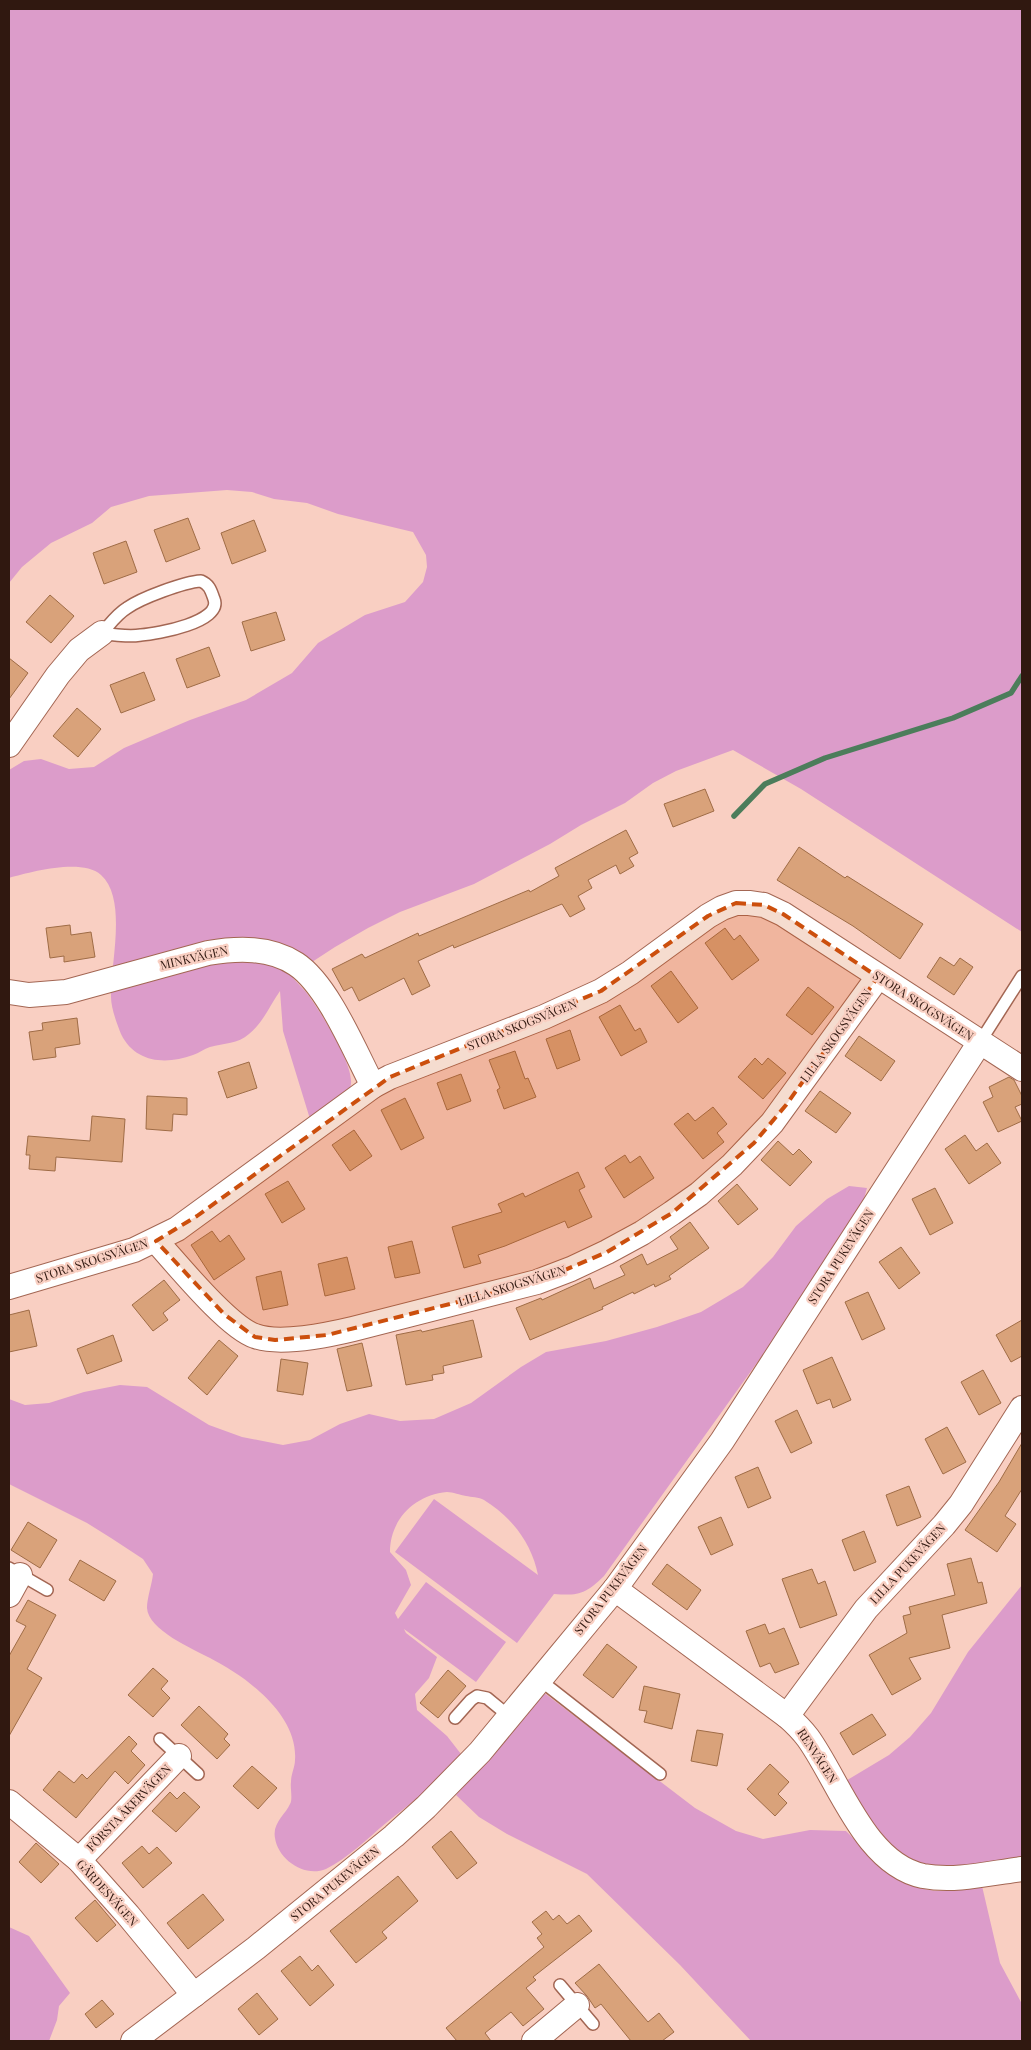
<svg xmlns="http://www.w3.org/2000/svg" width="1031" height="2050" viewBox="0 0 1031 2050" font-family="'Playfair Display',serif">
<style>
.green{fill:#dc9cca}
.lines{fill:none;stroke-linecap:round;stroke-linejoin:round}
.stream{stroke:#4c7d5b;stroke-width:5.5}
.building{fill:#d9a27a;stroke:#9f6c46}
.lane-casing{stroke:#a36653;stroke-width:14}
.street-casing{stroke:#a36653;stroke-width:26}
.lane{stroke:#fff;stroke-width:11}
.street{stroke:#fff;stroke-width:24}
.marked{fill:#cc4f0d;fill-opacity:0.2;stroke:#cc4f0d;stroke-width:4;stroke-dasharray:10 6;stroke-linejoin:round}
.labels{text-anchor:middle;stroke-width:4.5;stroke-linejoin:round;paint-order:stroke}
.street-label{font-size:12px;fill:#301810;stroke:#f9cfc2}
</style>
<rect width="100%" height="100%" fill="#f9cfc2"/>
<g class="green">
<path d="M9 9H1022V932L801 789 733 750 676 771 653 783 625 803 581 825 550 844 474 884 400 912 368 928 335 947 312 962 293 978C298 984 304 989 309 996 321 1013 358 1070 350 1088L310 1119 283 1031 280 991C270 1005 263 1023 249 1034 238 1044 224 1043 210 1047 204 1049 199 1053 193 1055 166 1065 135 1063 121 1034 117 1024 111 1008 111 997 110 966 128 899 101 875 82 858 31 872 9 878V770L24 761 41 759 69 769 94 767 124 748 190 720 246 700 292 673 318 643 365 615 405 602 423 582 427 567 426 555 413 532 338 514 307 503 274 499 252 492 227 490 149 496 111 507 92 523 51 543 22 567 9 583Z"/>
<path d="M849 1186 867 1188 862 1206 774 1339 604 1576C586 1594 578 1596 554 1594L517 1643 395 1552 434 1499 538 1575C532 1544 512 1517 484 1500 479 1497 471 1497 466 1496 460 1495 453 1492 447 1492 414 1495 390 1520 390 1552L406 1570 411 1585 395 1613 398 1619 426 1582 506 1642 476 1682 404 1629 406 1633 437 1657 429 1678 415 1694 417 1710 447 1736 461 1754C440 1782 412 1802 386 1823 367 1839 348 1858 326 1869 304 1878 278 1859 275 1838 272 1823 286 1814 290 1804 293 1799 290 1788 291 1782 291 1774 295 1767 295 1760 297 1733 279 1709 260 1692 245 1678 227 1667 210 1658 193 1649 148 1630 147 1608 147 1598 152 1584 153 1574L143 1559 111 1538 87 1523 9 1484V1399L25 1405 49 1403 84 1392 120 1385 147 1387 209 1425 242 1437 283 1445 310 1440 340 1424 369 1414 400 1421 434 1419 471 1403 521 1367 546 1352 606 1341 657 1327 701 1312 743 1287 773 1257 796 1226 827 1199Z"/>
<path d="M1022 1585V1859C979 1866 918 1881 884 1843 870 1828 855 1800 844 1782L889 1755 910 1737 931 1713 968 1652Z"/>
<path d="M543 1692 695 1808 736 1831 763 1839 810 1830 846 1831C876 1861 897 1891 944 1891 956 1891 970 1887 982 1886L1000 1963 1022 2004V2041H751L680 1965 587 1874 507 1834 479 1817 456 1795Z"/>
<polygon points="9,1927 29,1936 70,1993 59,2006 57,2020 49,2041 9,2041"/>
</g>
<g class="lines">
<polyline class="stream" points="734,816 765,784 825,758 953,718 1011,693 1022,676"/>
</g>
<g class="building">
<polygon points="188,518 200,549 166,562 154,530"/>
<polygon points="254,520 266,551 232,564 221,533"/>
<polygon points="126,541 137,572 104,584 93,553"/>
<polygon points="50,595 74,616 51,643 26,622"/>
<polygon points="276,612 285,640 251,651 242,622"/>
<polygon points="209,647 220,676 187,688 176,659"/>
<polygon points="9,658 28,673 9,699"/>
<polygon points="144,672 155,700 121,713 110,685"/>
<polygon points="77,708 101,729 78,757 53,736"/>
<polygon points="705,789 714,811 673,827 664,804"/>
<polygon points="626,830 638,853 629,858 634,866 620,874 616,865 588,880 592,888 578,896 585,909 570,917 562,904 454,948 453,945 418,961 430,986 412,995 404,978 359,1001 352,987 344,991 332,969 362,954 365,958 418,933 419,936 529,890 530,892 559,876 555,868"/>
<polygon points="799,847 845,878 847,876 923,924 900,959 853,926 777,880"/>
<polygon points="70,925 71,935 91,932 95,957 64,962 64,956 50,958 46,928"/>
<polygon points="725,928 734,940 740,935 759,960 732,980 705,943"/>
<polygon points="940,957 954,966 960,958 973,967 954,995 927,977"/>
<polygon points="671,971 698,1008 678,1023 651,986"/>
<polygon points="808,987 834,1007 812,1035 786,1015"/>
<polygon points="620,1005 635,1031 640,1028 647,1042 621,1056 599,1017"/>
<polygon points="77,1018 80,1044 55,1048 56,1057 33,1060 29,1032 43,1030 42,1023"/>
<polygon points="570,1030 580,1060 557,1069 546,1039"/>
<polygon points="859,1036 895,1061 881,1081 845,1056"/>
<polygon points="515,1051 525,1079 528,1078 536,1097 504,1109 497,1090 500,1088 489,1060"/>
<polygon points="755,1058 762,1065 768,1058 786,1073 763,1099 738,1077"/>
<polygon points="249,1062 257,1088 227,1098 218,1072"/>
<polygon points="461,1074 471,1101 447,1110 437,1083"/>
<polygon points="1009,1077 1014,1080 1022,1096 1022,1104 1015,1107 1022,1121 998,1132 983,1102 993,1097 989,1087"/>
<polygon points="820,1091 851,1113 836,1133 805,1111"/>
<polygon points="147,1096 187,1098 187,1115 173,1114 172,1131 146,1129"/>
<polygon points="405,1098 424,1138 401,1150 381,1110"/>
<polygon points="713,1107 727,1124 717,1133 724,1142 703,1159 674,1124 688,1113 695,1121"/>
<polygon points="92,1116 125,1119 122,1162 56,1157 55,1171 29,1169 30,1155 26,1155 28,1136 90,1141"/>
<polygon points="354,1130 372,1156 350,1171 332,1145"/>
<polygon points="965,1135 976,1151 987,1143 1001,1163 969,1184 945,1149"/>
<polygon points="778,1141 793,1155 799,1149 812,1162 790,1186 761,1160"/>
<polygon points="625,1155 630,1163 640,1156 654,1178 624,1198 605,1168"/>
<polygon points="578,1172 585,1187 579,1190 592,1217 568,1228 565,1221 505,1246 478,1255 481,1263 464,1268 452,1227 502,1212 498,1204 523,1193 525,1197"/>
<polygon points="288,1181 305,1209 282,1223 265,1194"/>
<polygon points="737,1184 758,1209 738,1225 718,1201"/>
<polygon points="935,1188 953,1223 930,1235 912,1199"/>
<polygon points="690,1222 709,1248 669,1276 671,1279 655,1287 654,1284 634,1294 633,1292 602,1307 603,1309 530,1340 516,1308 541,1298 542,1300 590,1278 594,1289 625,1275 620,1266 642,1254 647,1265 678,1249 670,1237"/>
<polygon points="212,1231 220,1242 229,1235 245,1259 214,1280 191,1245"/>
<polygon points="412,1241 420,1273 395,1278 388,1247"/>
<polygon points="901,1247 920,1273 899,1289 879,1262"/>
<polygon points="347,1257 355,1289 325,1296 318,1264"/>
<polygon points="281,1271 288,1305 263,1310 256,1277"/>
<polygon points="164,1280 180,1300 163,1313 168,1320 153,1331 132,1305"/>
<polygon points="868,1292 885,1329 862,1340 845,1302"/>
<polygon points="29,1310 37,1346 9,1352 9,1315"/>
<polygon points="473,1320 482,1357 443,1366 444,1373 432,1375 433,1380 406,1385 396,1335 421,1330 422,1332"/>
<polygon points="1022,1320 1022,1356 1011,1362 996,1335"/>
<polygon points="113,1335 122,1361 87,1374 77,1349"/>
<polygon points="219,1340 238,1356 207,1395 188,1378"/>
<polygon points="362,1343 372,1386 347,1391 337,1349"/>
<polygon points="832,1357 851,1400 833,1408 830,1399 817,1404 803,1370"/>
<polygon points="281,1359 308,1363 303,1395 277,1391"/>
<polygon points="983,1370 1001,1403 979,1415 961,1382"/>
<polygon points="797,1410 812,1443 791,1453 775,1421"/>
<polygon points="947,1427 966,1462 943,1474 925,1439"/>
<polygon points="1022,1443 1022,1489 1005,1516 1016,1524 997,1552 965,1530 999,1482"/>
<polygon points="758,1467 771,1498 748,1508 735,1477"/>
<polygon points="909,1486 921,1517 897,1526 886,1495"/>
<polygon points="721,1517 733,1545 711,1555 698,1527"/>
<polygon points="28,1522 57,1540 40,1568 11,1550"/>
<polygon points="864,1531 876,1562 854,1571 842,1540"/>
<polygon points="971,1558 978,1583 982,1582 987,1603 942,1615 950,1648 909,1658 921,1679 892,1695 869,1655 907,1633 903,1616 911,1614 909,1607 955,1595 947,1564"/>
<polygon points="80,1560 116,1581 104,1601 69,1580"/>
<polygon points="667,1564 701,1590 687,1610 652,1584"/>
<polygon points="812,1569 818,1584 825,1581 837,1615 800,1628 782,1579"/>
<polygon points="28,1600 56,1615 27,1669 42,1678 9,1736 9,1656 26,1626 16,1621"/>
<polygon points="765,1624 769,1634 784,1628 799,1664 775,1673 770,1663 760,1667 746,1631"/>
<polygon points="607,1644 637,1667 613,1698 583,1675"/>
<polygon points="153,1668 168,1681 161,1689 170,1698 153,1717 128,1695"/>
<polygon points="448,1670 466,1686 438,1718 420,1703"/>
<polygon points="644,1686 680,1694 672,1729 644,1722 647,1711 639,1710"/>
<polygon points="199,1706 228,1734 224,1739 230,1745 217,1759 181,1725"/>
<polygon points="872,1714 886,1735 853,1755 840,1733"/>
<polygon points="697,1730 723,1734 717,1766 691,1761"/>
<polygon points="129,1736 137,1744 131,1751 145,1765 128,1784 115,1771 76,1818 43,1790 59,1771 74,1783 82,1774 87,1779"/>
<polygon points="770,1764 789,1782 778,1794 787,1803 775,1816 747,1789"/>
<polygon points="252,1766 277,1788 258,1809 233,1786"/>
<polygon points="170,1792 177,1799 184,1792 200,1807 176,1832 152,1811"/>
<polygon points="451,1831 477,1863 457,1879 432,1847"/>
<polygon points="36,1843 59,1864 41,1883 19,1862"/>
<polygon points="142,1846 149,1854 157,1847 172,1863 143,1888 122,1863"/>
<polygon points="398,1876 418,1901 382,1932 387,1938 356,1963 330,1931"/>
<polygon points="203,1894 224,1920 188,1949 167,1923"/>
<polygon points="95,1900 116,1925 97,1942 75,1918"/>
<polygon points="546,1911 553,1920 559,1915 567,1924 579,1915 592,1931 533,1977 536,1980 526,1988 544,2009 523,2026 511,2012 485,2033 491,2041 457,2041 446,2028 544,1947 537,1938 542,1934 532,1922"/>
<polygon points="300,1956 312,1971 318,1965 334,1985 310,2006 281,1971"/>
<polygon points="599,1964 648,2022 659,2013 674,2032 662,2041 631,2041 601,2004 595,2008 587,1996 575,1983"/>
<polygon points="257,1993 278,2019 259,2035 238,2009"/>
<polygon points="102,2000 114,2014 96,2028 85,2014"/>
</g>
<g class="lines">
<defs>
<g id="lane">
<path d="M201 581C210 585 211 591 214 599 223 622 157 634 141 635 128 637 115 635 102 633 110 624 117 614 127 608 141 598 184 582 201 581Z"/>
<polyline points="980,1042 1022,976"/>
<polyline points="9,1568 47,1590"/>
<polyline points="540,1680 660,1774"/>
<polyline points="455,1718 471,1700 477,1696 487,1698 510,1717"/>
<polyline points="160,1739 198,1774"/>
<polyline points="560,1985 593,2024"/>
</g>
<g id="street">
<polyline points="9,745 58,675 79,650 102,633"/>
<path d="M9 992 29 995 66 992 208 953C238 948 270 947 296 964 328 985 355 1052 373 1086"/>
<path d="M156 1241C177 1264 228 1327 255 1336 279 1345 328 1335 353 1329L537 1282 571 1269 607 1252 642 1233 672 1213 699 1194 732 1165 772 1123 878 977"/>
<polyline points="9,1287 134,1250 177,1229 373,1086 390,1077 544,1017 601,991 630,973 708,916 722,908 736,903 749,903 764,905 783,914 1022,1069"/>
<path d="M615 1589 787 1716C795 1723 802 1730 808 1738 839 1781 865 1864 923 1876 956 1882 990 1873 1022 1869"/>
<polyline points="9,1595 20,1575"/>
<polyline points="787,1716 866,1609 944,1525 961,1504 1022,1408"/>
<polyline points="9,1802 79,1860 128,1915 194,1995"/>
<polyline points="79,1860 179,1756"/>
<polyline points="133,2041 256,1948 394,1836 426,1807 480,1752 615,1589 722,1441 980,1042"/>
<polyline points="534,2041 577,2005"/>
</g>
</defs>
<use href="#lane" class="lane-casing"/>
<use href="#street" class="street-casing"/>
<use href="#lane" class="lane"/>
<use href="#street" class="street"/>
</g>
<path class="marked" d="M736 903 764 905 783 914 878 977 786 1105 754 1143 672 1213 607 1252 537 1282 327 1335 275 1340 255 1337 224 1314 156 1241 197 1216 390 1077 601 991 708 916Z"/>
<g class="labels">
<g class="street-label">
<text transform="translate(194 958) rotate(-13)" y="4">MINKVÄGEN</text>
<text transform="translate(923 1006) rotate(33)" y="4">STORA SKOGSVÄGEN</text>
<text transform="translate(522 1025) rotate(-22)" y="4">STORA SKOGSVÄGEN</text>
<text transform="translate(836 1036) rotate(-54)" y="4">LILLA SKOGSVÄGEN</text>
<text transform="translate(841 1257) rotate(-57)" y="4">STORA PUKEVÄGEN</text>
<text transform="translate(92 1261) rotate(-18)" y="4">STORA SKOGSVÄGEN</text>
<text transform="translate(512 1286) rotate(-17)" y="4">LILLA SKOGSVÄGEN</text>
<text transform="translate(908 1564) rotate(-47)" y="4">LILLA PUKEVÄGEN</text>
<text transform="translate(611 1590) rotate(-52)" y="4">STORA PUKEVÄGEN</text>
<text transform="translate(817 1756) rotate(57)" y="4">RENVÄGEN</text>
<text transform="translate(129 1808) rotate(-46)" y="4">FÖRSTA ÅKERVÄGEN</text>
<text transform="translate(335 1884) rotate(-39)" y="4">STORA PUKEVÄGEN</text>
<text transform="translate(107 1893) rotate(48)" y="4">GÄRDESVÄGEN</text>
</g>
</g>
<rect width="1031" height="2050" fill="none" stroke="#301810" stroke-width="20"/>
</svg>
